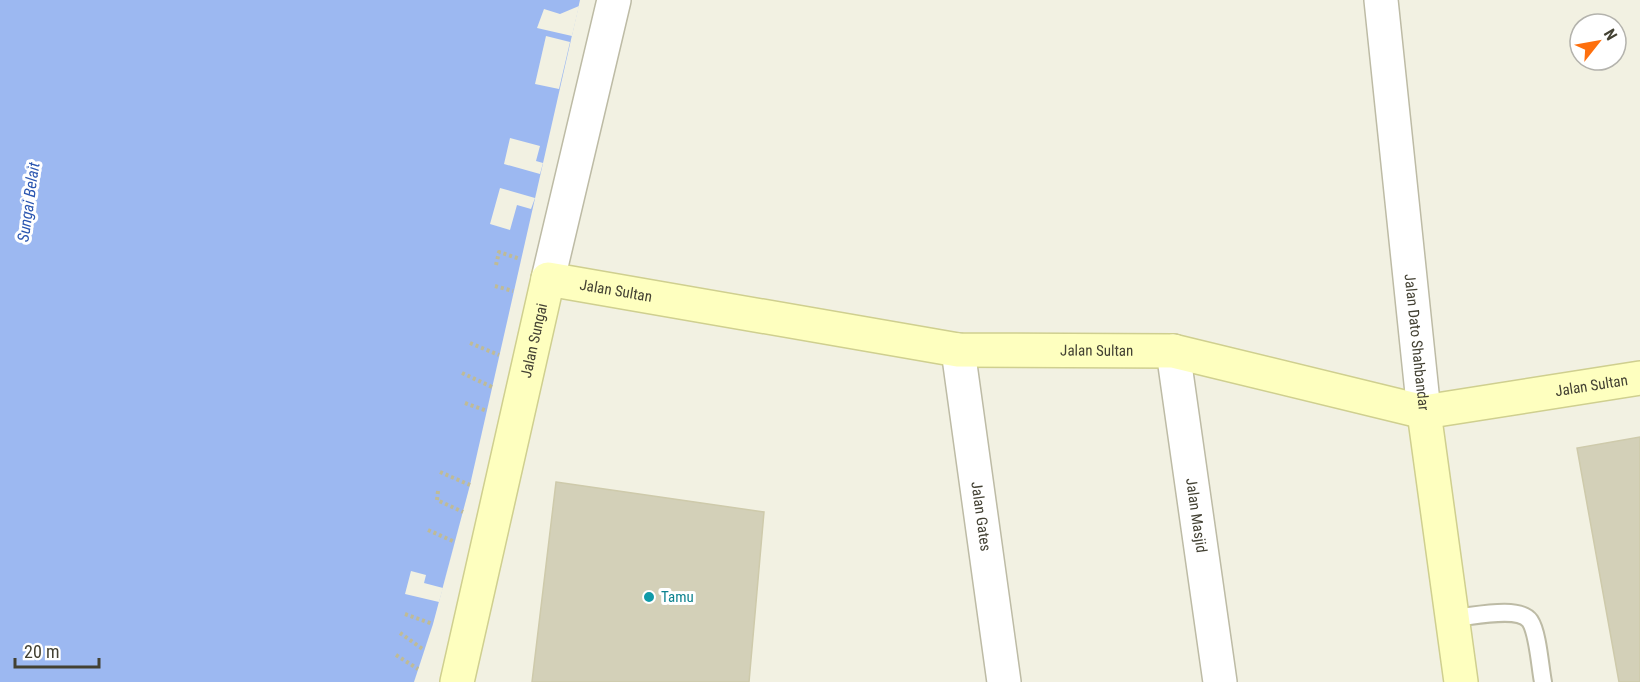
<svg xmlns="http://www.w3.org/2000/svg" width="1640" height="682" viewBox="0 0 1640 682" font-family="'Roboto Condensed',sans-serif">
<style>
.water{fill:#9cb8f1}
.pier{fill:#f2f1e2}
.building{fill:#d3d0b8;stroke:#cecaab;stroke-width:1.5}
.lines{fill:none;stroke-linecap:round;stroke-linejoin:round}
.lane-casing{stroke:#bdbba5;stroke-width:20}
.street-casing{stroke:#bdbba5;stroke-width:36}
.secondary-casing{stroke:#cfcf8f;stroke-width:36}
.path{stroke:#bfbb96;stroke-width:4;stroke-dasharray:3 3;stroke-linecap:butt}
.lane{stroke:#fff;stroke-width:16}
.street{stroke:#fff;stroke-width:33}
.secondary{stroke:#feffbf;stroke-width:33}
.culture-dot{fill:#0f9aa8;stroke:#fff;stroke-width:2}
.labels{text-anchor:middle;stroke-width:6;stroke-linejoin:round;paint-order:stroke}
.street-label{font-size:15px;fill:#434133;stroke:#fff}
.culture-label{font-size:15px;fill:#0d838f;stroke:#fff;text-anchor:start}
.water-label{font-size:16px;font-style:italic;fill:#2b56b0;stroke:#fff}
</style>
<rect width="100%" height="100%" fill="#f2f1e2"/>
<polygon class="water" points="0,0 580,0 470,485 433,624 414,682 0,682"/>
<g class="pier">
<polygon points="579,6 572,36 537,28 544,9 560,14"/>
<polygon points="546,36 570,42 559,89 535,84"/>
<polygon points="510,138 540,146 536,161 543,163 540,174 504,164"/>
<polygon points="500,188 535,198 531,209 517,205 510,230 490,224"/>
<polygon points="411,571 426,575 424,583 443,588 439,602 405,594"/>
</g>
<g class="building">
<polygon points="1640,437 1640,682 1619,682 1577,448"/>
<polygon points="556,482 764,512 749,682 532,682"/>
</g>
<g class="lines">
<defs>
<path id="lane" d="M1452 618C1471 617 1519 605 1530 621 1538 633 1540 667 1543 682"/>
<g id="street">
<path id="s1" d="M1381 0 1424 412"/>
<polyline points="548,279 614,0"/>
<path id="s2" d="M958 350 1004 682"/>
<path id="s3" d="M1173 351 1220 682"/>
</g>
<g id="secondary">
<polyline points="1424,412 1461,682"/>
<path id="s4" d="M457 682 548 279 958 350 1173 351 1424 412 1640 378"/>
</g>
</defs>
<use href="#lane" class="lane-casing"/>
<use href="#street" class="street-casing"/>
<use href="#secondary" class="secondary-casing"/>
<g class="path">
<polyline points="496,265 499,252 520,259"/>
<polyline points="495,286 513,291"/>
<polyline points="470,343 499,355"/>
<polyline points="462,373 492,387"/>
<polyline points="465,403 487,411"/>
<polyline points="440,472 470,485"/>
<polyline points="438,491 437,500 463,512"/>
<polyline points="428,530 455,542"/>
<polyline points="405,614 433,624"/>
<polyline points="400,633 424,650"/>
<polyline points="396,655 418,669"/>
</g>
<use href="#lane" class="lane"/>
<use href="#street" class="street"/>
<use href="#secondary" class="secondary"/>
</g>
<circle class="culture-dot" cx="649" cy="597" r="6"/>
<g class="labels">
<g class="street-label">
<text dy="5" stroke="none"><textPath href="#s4" startOffset="482">Jalan Sultan</textPath></text>
<text dy="5" stroke="none"><textPath href="#s4" startOffset="350">Jalan Sungai</textPath></text>
<text dy="5" stroke="none"><textPath href="#s1" startOffset="344">Jalan Dato Shahbandar</textPath></text>
<text dy="5" stroke="none"><textPath href="#s4" startOffset="968">Jalan Sultan</textPath></text>
<text dy="5" stroke="none"><textPath href="#s4" startOffset="1472">Jalan Sultan</textPath></text>
<text dy="5" stroke="none"><textPath href="#s2" startOffset="168">Jalan Gates</textPath></text>
<text dy="5" stroke="none"><textPath href="#s3" startOffset="166">Jalan Masjid</textPath></text>
</g>
<g class="culture-label">
<text x="661" y="602">Tamu</text>
</g>
<g class="water-label">
<text transform="translate(28 202) rotate(-82)" y="6">Sungai Belait</text>
</g>
</g>
<g transform="translate(1598 42) rotate(59)"><circle r="28" fill="#ffffff" stroke="#b4b3ad" stroke-width="1.5"/>
<path d="M0-4.5L10 22L0 15L-10 22Z" fill="#fe6f0d"/>
<text y="-9" font-size="16" font-weight="bold" text-anchor="middle" fill="#434133">N</text>
</g>
<path d="M15 658v9h84v-9" fill="none" stroke="#434133" stroke-width="3"/>
<text x="24" y="658" font-size="18" fill="#434133" stroke="#ffffff" stroke-width="4.5" paint-order="stroke">20 m</text>
</svg>
